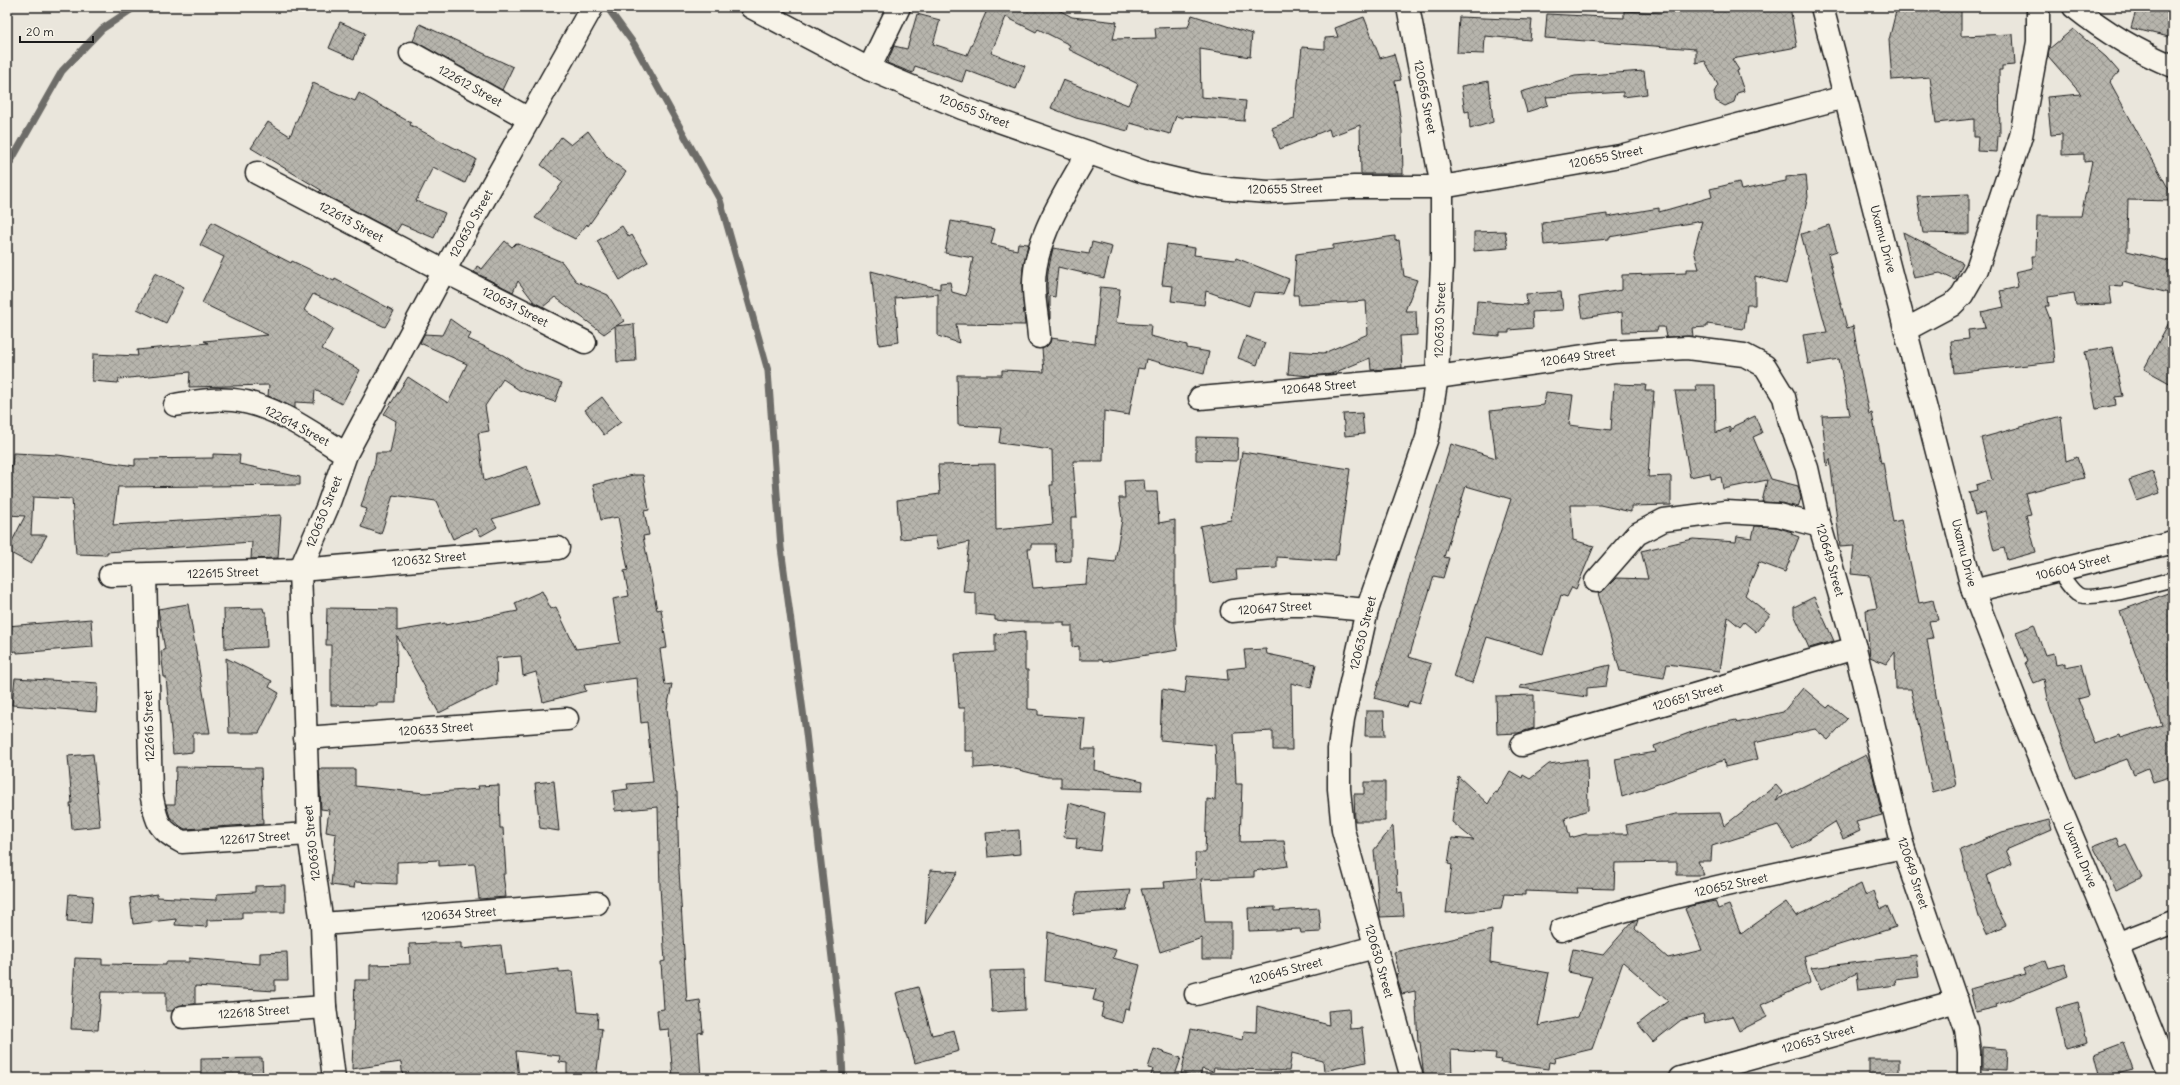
<svg xmlns="http://www.w3.org/2000/svg" width="2180" height="1085" viewBox="0 0 2180 1085" font-family="Delius,sans-serif">
<style>
.lines{fill:none;stroke-linecap:round;stroke-linejoin:round}
.stream{stroke:#6d6c68;stroke-width:7}
.building{fill:url(#building-cross-hatch);stroke:#1c1c1c}
.lane-casing{stroke:#1c1c1c;stroke-width:17}
.street-casing{stroke:#1c1c1c;stroke-width:25}
.secondary-casing{stroke:#1c1c1c;stroke-width:25}
.lane{stroke:#f7f3e8;stroke-width:14}
.street{stroke:#f7f3e8;stroke-width:22}
.secondary{stroke:#f7f3e8;stroke-width:22}
.labels{text-anchor:middle;stroke-width:4;stroke-linejoin:round;paint-order:stroke}
.street-label{font-size:12px;fill:#1c1c1c;stroke:#f7f3e8}
</style>
<defs>
<pattern id="building-cross-hatch" width="8" height="8" patternUnits="userSpaceOnUse"><rect width="8" height="8" fill="#b6b4ac"/><path d="M0 0l8 8M0 8l8-8" fill="none" stroke="#9c9a93"/></pattern>
</defs>
<rect width="100%" height="100%" fill="#eae6dc"/>
<filter id="ink" filterUnits="userSpaceOnUse"><feTurbulence type="fractalNoise" baseFrequency=".025" numOctaves="2"/><feDisplacementMap in="SourceGraphic" scale="8" xChannelSelector="R" yChannelSelector="G"/><feConvolveMatrix kernelMatrix="1 2 1 2 8 2 1 2 1" color-interpolation-filters="sRGB"/></filter>
<g filter="url(#ink)">
<g class="lines">
<g class="stream">
<polyline points="607,7 634,44 720,200 768,371 781,548 806,733 841,1036 843,1078"/>
<polyline points="7,168 62,71 102,29 135,7"/>
</g>
</g>
<g class="building">
<polygon points="986,7 1053,7 1072,17 1117,22 1113,39 1156,38 1155,28 1188,27 1192,15 1252,34 1250,57 1200,49 1201,97 1246,101 1244,121 1184,116 1183,118 1176,116 1170,134 1130,123 1128,131 1076,118 1051,108 1063,80 1128,105 1138,84 1068,49 1070,45 1038,29 1036,32 1006,17 991,53 1025,66 1016,89 966,70 962,82 915,66 913,73 887,63 894,46 907,49 917,14 940,20 933,44 967,55 988,8"/>
<polygon points="1663,7 1790,7 1797,47 1732,59 1739,70 1737,71 1744,91 1737,93 1734,102 1725,106 1716,101 1714,92 1718,85 1705,61 1696,63 1696,49 1545,38 1547,14 1624,18 1624,11 1662,13"/>
<polygon points="1897,7 1961,7 1961,36 2013,34 2015,65 2002,66 2002,70 1999,70 2000,136 1998,136 1997,152 1977,151 1978,137 1974,137 1974,119 1936,123 1930,77 1892,80 1889,40"/>
<polygon points="2137,7 2148,7 2173,12 2173,38 2131,28"/>
<polygon points="1364,17 1380,58 1394,54 1401,80 1395,81 1402,131 1403,174 1361,174 1360,125 1331,136 1329,129 1280,149 1272,128 1294,119 1302,47 1325,49 1325,38 1338,37 1335,28"/>
<polygon points="1459,17 1532,20 1530,40 1485,36 1484,54 1457,53"/>
<polygon points="340,22 365,33 354,59 329,48"/>
<polygon points="420,24 513,67 502,90 413,41"/>
<polygon points="2073,29 2106,57 2119,72 2110,82 2173,197 2173,201 2128,200 2127,236 2127,251 2173,262 2173,294 2123,282 2122,287 2109,286 2112,304 2076,305 2074,293 2048,297 2049,306 2045,306 2050,319 2055,362 1954,373 1951,341 1969,339 1968,330 1985,328 1981,312 2004,307 2000,291 2018,287 2015,272 2033,268 2032,256 2036,256 2037,216 2081,216 2092,161 2084,162 2084,154 2062,155 2062,134 2051,135 2047,97 2081,94 2048,56 2049,49"/>
<polygon points="1644,71 1647,94 1623,97 1623,92 1546,97 1548,105 1527,112 1521,92 1575,76"/>
<polygon points="1489,81 1493,122 1470,129 1469,111 1465,112 1461,86"/>
<polygon points="313,83 355,101 359,93 411,123 410,125 476,159 465,183 433,167 416,201 445,213 434,238 401,224 396,232 319,192 321,190 251,148 268,122 290,136"/>
<polygon points="588,131 607,157 626,172 588,226 587,224 575,239 535,218 563,182 541,165 561,137 571,145"/>
<polygon points="1806,175 1808,197 1786,284 1755,276 1755,305 1747,305 1744,329 1707,324 1707,327 1692,328 1693,336 1666,337 1664,327 1658,327 1657,331 1623,332 1622,312 1583,318 1579,297 1622,290 1622,275 1686,273 1686,269 1699,269 1694,251 1702,221 1609,237 1609,239 1544,245 1542,223 1607,214 1607,217 1659,208 1659,212 1712,197 1710,189 1739,182 1741,190 1786,181 1786,177"/>
<polygon points="1969,194 1969,234 1923,233 1917,196"/>
<polygon points="951,221 995,229 991,244 1017,250 1018,243 1028,244 1023,267 1022,286 1025,325 956,324 959,343 938,336 938,294 895,298 899,342 879,345 871,271 940,289 940,283 950,282 952,292 966,296 973,258 945,253"/>
<polygon points="212,222 291,263 292,261 334,281 335,279 394,311 385,327 313,294 304,310 333,329 322,349 360,370 342,404 315,390 314,403 295,402 295,408 268,396 269,385 189,387 190,372 119,379 118,383 92,381 93,354 138,356 137,350 208,343 204,341 268,335 202,303 224,257 200,245"/>
<polygon points="1829,225 1837,251 1828,254 1847,328 1853,326 1858,355 1857,355 1869,414 1872,413 1881,463 1883,462 1893,522 1901,520 1919,603 1933,600 1938,620 1929,621 1933,638 1927,639 1936,695 1946,743 1948,742 1956,786 1933,793 1911,689 1896,689 1895,652 1886,664 1870,657 1866,610 1877,608 1870,576 1851,574 1854,546 1840,547 1830,459 1827,466 1822,416 1850,415 1839,359 1808,364 1803,335 1827,332 1801,234"/>
<polygon points="622,226 629,237 632,235 648,262 620,280 597,241"/>
<polygon points="1505,231 1508,248 1474,251 1474,232"/>
<polygon points="1903,232 1963,263 1955,280 1940,273 1914,278"/>
<polygon points="1395,236 1395,241 1399,240 1404,276 1417,280 1405,311 1416,311 1417,335 1400,336 1402,368 1371,370 1370,358 1331,374 1310,376 1288,374 1290,351 1324,353 1368,334 1366,301 1299,305 1298,295 1293,295 1296,254 1333,249 1333,245"/>
<polygon points="505,241 512,247 516,243 562,262 576,281 608,295 624,321 616,326 634,324 636,361 617,362 615,326 604,334 555,297 543,307 534,302 518,281 513,292 474,272 477,266 482,269"/>
<polygon points="1092,242 1112,247 1104,278 1058,267 1055,297 1050,296 1050,325 1047,287 1048,271 1053,248 1089,254"/>
<polygon points="1167,244 1195,248 1194,255 1235,260 1236,258 1289,279 1283,294 1254,292 1249,306 1206,291 1204,305 1171,301 1173,286 1162,285"/>
<polygon points="155,273 184,287 166,323 137,309"/>
<polygon points="1100,287 1120,289 1116,323 1151,325 1150,336 1187,345 1187,348 1209,352 1204,374 1146,359 1144,369 1138,368 1129,415 1104,411 1103,461 1073,461 1077,517 1071,517 1071,561 1056,562 1055,544 1031,544 1031,549 1028,549 1033,588 1086,584 1088,559 1115,562 1122,519 1119,498 1125,498 1124,481 1144,480 1145,492 1157,492 1159,523 1175,520 1175,625 1178,650 1103,662 1102,660 1079,660 1079,646 1072,647 1072,626 1064,626 1064,622 1016,622 995,620 995,616 976,614 976,593 963,592 969,542 938,549 935,536 900,539 897,500 940,494 938,465 995,464 996,530 1053,524 1050,485 1053,485 1052,450 999,443 1001,428 958,425 957,375 1002,375 1002,370 1044,372 1042,349 1050,343 1051,338 1095,344"/>
<polygon points="1561,292 1563,310 1532,312 1533,328 1509,330 1509,333 1500,333 1500,336 1475,334 1477,301 1527,305 1526,294"/>
<polygon points="2173,315 2173,385 2144,369"/>
<polygon points="450,319 471,334 468,339 503,355 524,369 562,383 555,402 519,390 503,379 485,406 489,431 478,433 484,481 527,466 541,504 492,519 497,527 481,536 476,528 453,539 436,501 393,495 381,534 361,527 367,509 361,507 375,462 376,453 390,453 396,421 384,414 408,377 448,403 467,364 420,343 424,334 442,335"/>
<polygon points="1246,336 1265,343 1257,365 1238,358"/>
<polygon points="2112,347 2123,396 2115,397 2116,405 2096,409 2085,352"/>
<polygon points="1614,384 1646,385 1645,391 1654,391 1648,477 1671,476 1671,505 1633,506 1631,506 1631,512 1600,505 1571,505 1573,540 1594,546 1576,589 1572,587 1567,597 1561,595 1543,654 1487,637 1472,683 1453,677 1511,499 1466,486 1444,557 1449,558 1443,578 1434,576 1409,657 1431,664 1419,704 1409,701 1407,707 1374,698 1412,569 1451,444 1496,458 1490,411 1544,405 1546,392 1573,395 1569,425 1611,430"/>
<polygon points="1696,385 1715,385 1716,433 1730,427 1730,433 1734,426 1755,416 1762,433 1753,437 1771,479 1798,486 1801,498 1798,507 1781,503 1762,502 1767,480 1723,489 1721,477 1711,479 1710,473 1690,477 1675,391 1697,391"/>
<polygon points="602,397 621,422 604,435 585,410"/>
<polygon points="1362,413 1364,434 1345,436 1343,414"/>
<polygon points="2061,416 2066,461 2077,457 2084,478 2025,493 2031,514 2026,515 2036,552 2007,560 2004,548 1994,551 1984,512 1975,515 1969,492 1977,490 1976,485 1992,480 1981,438"/>
<polygon points="1196,437 1238,438 1237,461 1196,460"/>
<polygon points="1242,452 1350,469 1338,555 1336,555 1335,561 1277,557 1277,568 1236,570 1237,579 1210,583 1200,526 1231,520"/>
<polygon points="13,453 58,455 135,466 135,459 213,458 213,454 240,455 239,464 300,477 300,485 118,487 113,525 281,515 278,558 251,559 252,542 107,552 107,555 76,554 72,499 33,497 31,535 47,535 31,564 7,551 25,516 7,515 7,465 12,466"/>
<polygon points="2153,472 2160,493 2137,501 2129,480"/>
<polygon points="633,475 643,475 649,510 644,511 649,535 643,536 657,610 661,609 667,648 660,649 665,685 672,684 667,709 676,792 677,792 679,870 687,1002 700,1000 703,1032 698,1033 701,1078 673,1078 669,1029 659,1030 657,1010 664,1009 661,962 665,961 660,887 658,807 615,811 613,791 628,789 627,784 653,782 647,722 641,723 637,678 584,685 586,691 543,702 536,672 523,676 521,656 496,658 497,684 439,713 397,636 396,703 377,703 377,706 331,705 331,645 326,645 327,608 397,609 397,631 445,623 445,625 518,611 515,603 542,591 551,609 556,607 576,649 620,643 613,599 629,596 624,571 628,570 618,517 601,520 593,485"/>
<polygon points="1755,526 1776,527 1792,532 1791,534 1799,537 1785,572 1759,562 1745,595 1770,615 1756,632 1744,622 1740,627 1728,617 1720,671 1667,664 1664,678 1620,671 1598,593 1605,589 1616,578 1648,579 1641,551 1693,539 1736,542 1737,536 1752,538"/>
<polygon points="2173,591 2173,776 2153,782 2148,768 2134,774 2127,759 2075,778 2050,708 2044,679 2034,683 2025,663 2027,662 2016,632 2034,625 2045,655 2054,653 2056,665 2065,663 2065,667 2081,664 2089,696 2078,699 2095,744 2119,735 2120,738 2162,725 2120,611"/>
<polygon points="1814,597 1834,641 1809,648 1794,614 1794,607"/>
<polygon points="188,604 210,733 193,733 193,752 173,754 166,677 164,677 161,651 165,650 158,609"/>
<polygon points="263,608 264,612 266,612 267,647 225,649 224,609"/>
<polygon points="91,619 93,647 17,653 17,651 8,652 7,626"/>
<polygon points="1025,631 1025,670 1028,670 1028,709 1038,710 1038,715 1085,718 1082,749 1095,749 1094,770 1143,781 1142,791 1061,788 1061,777 1047,777 1003,766 974,768 974,751 965,751 965,708 959,708 955,654 995,652 995,634"/>
<polygon points="1266,649 1267,654 1316,664 1311,688 1291,683 1292,750 1273,750 1273,731 1234,733 1236,784 1242,784 1240,842 1284,841 1288,866 1254,871 1254,877 1201,879 1205,922 1231,922 1231,959 1202,959 1202,938 1160,952 1141,889 1165,888 1164,882 1196,879 1195,853 1205,853 1207,799 1215,800 1216,766 1215,745 1160,740 1162,689 1185,693 1187,676 1228,680 1227,669 1246,667 1244,650"/>
<polygon points="226,658 272,681 269,687 279,693 259,733 229,733"/>
<polygon points="1610,665 1606,686 1587,688 1587,697 1520,688 1520,686"/>
<polygon points="15,678 98,683 96,712 12,705"/>
<polygon points="1803,688 1827,708 1830,705 1847,719 1828,740 1815,729 1754,743 1758,759 1725,767 1724,760 1622,797 1615,759 1656,752 1654,746 1708,726 1736,720 1737,723 1783,712"/>
<polygon points="1534,695 1534,728 1518,733 1497,734 1496,696"/>
<polygon points="1366,711 1384,711 1385,736 1365,736"/>
<polygon points="93,754 100,826 72,829 70,803 72,803 68,756"/>
<polygon points="1866,755 1870,763 1882,815 1856,822 1860,831 1843,839 1835,822 1793,849 1778,825 1712,846 1711,861 1698,861 1704,875 1677,875 1677,862 1615,863 1614,889 1577,888 1578,893 1525,891 1525,895 1504,894 1501,909 1446,913 1452,865 1448,864 1452,838 1474,840 1452,822 1458,776 1488,804 1495,792 1497,793 1510,771 1522,778 1523,775 1530,779 1549,764 1587,759 1588,810 1565,818 1570,838 1585,834 1628,834 1626,825 1676,814 1720,813 1724,826 1776,785 1782,792 1776,800"/>
<polygon points="176,767 261,768 263,824 185,829 180,826 170,817 166,804 175,804"/>
<polygon points="319,769 355,769 355,786 425,793 479,789 478,786 499,785 500,828 503,828 506,874 503,874 506,897 479,899 475,864 439,866 439,860 397,862 397,884 355,882 354,888 331,885 336,834 326,832 329,810 321,809"/>
<polygon points="554,781 559,831 540,828 535,783"/>
<polygon points="1364,782 1385,782 1385,821 1355,821 1354,794 1364,794"/>
<polygon points="1069,803 1105,813 1100,851 1076,848 1077,838 1064,837"/>
<polygon points="2049,820 2052,830 2006,850 2012,864 1987,875 1996,906 2006,925 1987,934 1979,917 1960,850 2002,832"/>
<polygon points="1393,826 1398,893 1402,892 1404,916 1380,917 1374,850"/>
<polygon points="1019,830 1020,854 988,857 986,833"/>
<polygon points="2116,837 2120,848 2126,845 2142,877 2116,890 2093,846"/>
<polygon points="930,870 958,872 925,924"/>
<polygon points="1861,884 1865,895 1874,891 1881,909 1887,906 1896,927 1804,956 1810,983 1761,1005 1767,1017 1739,1031 1732,1016 1705,1023 1703,1014 1681,1020 1653,1042 1638,1024 1668,1001 1623,962 1592,1049 1555,1058 1554,1063 1549,1062 1548,1069 1501,1063 1502,1060 1495,1059 1496,1053 1451,1050 1452,1076 1424,1078 1420,1042 1418,1042 1415,991 1402,994 1396,974 1399,973 1394,952 1492,930 1490,962 1549,973 1538,1026 1578,1017 1592,977 1568,972 1573,949 1603,955 1632,922 1638,920 1635,929 1668,958 1702,950 1685,909 1690,906 1715,901 1718,909 1729,905 1741,934 1786,902 1796,916"/>
<polygon points="285,885 285,912 242,912 242,919 207,920 207,927 175,925 176,919 133,924 130,898 157,894 157,897 217,900 217,894 255,892 255,886"/>
<polygon points="1131,890 1126,910 1073,914 1077,893"/>
<polygon points="69,894 93,896 91,923 67,921"/>
<polygon points="1275,907 1275,911 1319,908 1321,932 1301,933 1300,929 1249,931 1248,908"/>
<polygon points="1048,932 1116,950 1113,958 1140,965 1129,1010 1125,1009 1122,1023 1101,1017 1104,1003 1093,1000 1096,989 1045,981"/>
<polygon points="434,943 461,943 461,949 501,945 505,975 559,969 559,972 573,971 578,1012 598,1014 597,1028 602,1029 596,1078 567,1078 567,1063 559,1062 560,1056 516,1051 519,1078 403,1078 401,1062 352,1069 355,980 370,980 370,965 410,964 409,944"/>
<polygon points="287,952 288,980 275,980 275,991 195,986 195,1004 182,1005 176,1007 172,1011 166,1011 166,992 101,992 98,1030 71,1029 75,958 102,959 102,964 166,965 166,962 189,962 189,958 260,964 260,953"/>
<polygon points="1916,955 1919,977 1895,980 1896,985 1859,990 1857,973 1821,990 1811,968"/>
<polygon points="2046,960 2049,968 2064,964 2068,976 1996,1005 1997,1007 1976,1012 1970,989 2025,974 2023,969"/>
<polygon points="1024,970 1025,1010 992,1012 990,971"/>
<polygon points="918,987 932,1035 954,1030 959,1051 915,1063 896,993"/>
<polygon points="2078,1002 2087,1042 2065,1048 2056,1008"/>
<polygon points="1257,1006 1329,1025 1328,1011 1349,1009 1350,1029 1362,1028 1366,1062 1324,1071 1323,1061 1292,1053 1289,1071 1214,1068 1213,1072 1202,1069 1200,1077 1181,1074 1191,1029 1243,1040 1244,1031 1256,1032"/>
<polygon points="2123,1043 2133,1070 2100,1078 2094,1054"/>
<polygon points="1982,1047 2007,1049 2006,1070 1982,1069"/>
<polygon points="1154,1049 1181,1058 1174,1078 1150,1078 1153,1069 1148,1068"/>
<polygon points="262,1058 263,1078 201,1078 201,1059"/>
<rect x="1869" y="1059" width="30" height="19"/>
</g>
<g class="lines">
<defs>
<path id="lane" d="M2058 570C2064 578 2070 589 2077 594 2088 603 2157 583 2173 579"/>
<g id="street">
<polyline points="751,7 869,69 962,108 1144,172 1199,185 1229,189 1268,192 1354,187 1442,187 1620,156 1845,97"/>
<polyline points="1408,7 1442,187 1442,264 1437,377 1427,438 1367,610 1343,719 1339,749 1339,789 1343,830 1412,1078"/>
<path d="M2074 7C2104 31 2138 52 2173 66"/>
<polyline points="411,53 529,119"/>
<polyline points="869,69 899,7"/>
<polyline points="257,173 444,271 585,342"/>
<polyline points="1907,329 1952,305 1962,295 1977,269 2021,136 2038,42 2038,7"/>
<path d="M1039 337C1038 321 1034 304 1034 287 1033 240 1065 194 1087 154"/>
<polyline points="1200,398 1437,377 1613,352 1687,348 1744,355 1765,366 1784,397 1790,422 1807,468 1820,526 1855,648 1903,847 1966,1029 1969,1052 1969,1078"/>
<path d="M175 405C194 402 213 398 233 400 274 404 312 433 346 454"/>
<polyline points="110,575 300,570 558,548"/>
<path d="M145 576 151 793C157 820 155 828 182 842L309 834"/>
<polyline points="1596,581 1637,534 1664,520 1726,512 1778,515 1820,526"/>
<polyline points="1973,591 2173,542"/>
<polyline points="1232,611 1290,605 1312,605 1367,610"/>
<polyline points="305,738 567,719"/>
<polyline points="1522,745 1855,648"/>
<polyline points="322,924 597,903"/>
<path d="M1561 930C1672 893 1788 872 1903 847"/>
<polyline points="2117,944 2173,922"/>
<polyline points="1196,994 1375,947"/>
<polyline points="183,1017 325,1007"/>
<polyline points="334,1078 325,1007 322,924 309,834 300,570 327,508 346,454 444,271 592,7"/>
<polyline points="1680,1078 1957,1001"/>
</g>
<polyline id="secondary" points="1822,7 1973,591 2022,717 2117,944 2170,1078"/>
</defs>
<use href="#lane" class="lane-casing"/>
<use href="#street" class="street-casing"/>
<use href="#secondary" class="secondary-casing"/>
<use href="#lane" class="lane"/>
<use href="#street" class="street"/>
<use href="#secondary" class="secondary"/>
</g>
</g>
<g class="labels">
<g class="street-label">
<text transform="translate(470 86) rotate(29)" y="4">122612 Street</text>
<text transform="translate(1425 97) rotate(79)" y="4">120656 Street</text>
<text transform="translate(974 111) rotate(21)" y="4">120655 Street</text>
<text transform="translate(1606 157) rotate(-11)" y="4">120655 Street</text>
<text transform="translate(1285 189) rotate(-1)" y="4">120655 Street</text>
<text transform="translate(351 222) rotate(28)" y="4">122613 Street</text>
<text transform="translate(471 224) rotate(-61)" y="4">120630 Street</text>
<text transform="translate(1883 239) rotate(75)" y="4">Uxamu Drive</text>
<text transform="translate(515 307) rotate(27)" y="4">120631 Street</text>
<text transform="translate(1440 320) rotate(-88)" y="4">120630 Street</text>
<text transform="translate(1578 357) rotate(-8)" y="4">120649 Street</text>
<text transform="translate(1319 387) rotate(-5)" y="4">120648 Street</text>
<text transform="translate(297 426) rotate(28)" y="4">122614 Street</text>
<text transform="translate(324 512) rotate(-68)" y="4">120630 Street</text>
<text transform="translate(1964 553) rotate(76)" y="4">Uxamu Drive</text>
<text transform="translate(429 559) rotate(-5)" y="4">120632 Street</text>
<text transform="translate(1830 560) rotate(74)" y="4">120649 Street</text>
<text transform="translate(2073 567) rotate(-14)" y="4">106604 Street</text>
<text transform="translate(223 573) rotate(-2)" y="4">122615 Street</text>
<text transform="translate(1275 608) rotate(-4)" y="4">120647 Street</text>
<text transform="translate(1363 633) rotate(-76)" y="4">120630 Street</text>
<text transform="translate(1688 697) rotate(-16)" y="4">120651 Street</text>
<text transform="translate(149 726) rotate(-92)" y="4">122616 Street</text>
<text transform="translate(436 729) rotate(-4)" y="4">120633 Street</text>
<text transform="translate(255 838) rotate(-4)" y="4">122617 Street</text>
<text transform="translate(312 843) rotate(-96)" y="4">120630 Street</text>
<text transform="translate(2080 855) rotate(67)" y="4">Uxamu Drive</text>
<text transform="translate(1913 873) rotate(72)" y="4">120649 Street</text>
<text transform="translate(1731 885) rotate(-12)" y="4">120652 Street</text>
<text transform="translate(459 914) rotate(-4)" y="4">120634 Street</text>
<text transform="translate(1379 961) rotate(74)" y="4">120630 Street</text>
<text transform="translate(1286 971) rotate(-15)" y="4">120645 Street</text>
<text transform="translate(254 1012) rotate(-4)" y="4">122618 Street</text>
<text transform="translate(1818 1039) rotate(-16)" y="4">120653 Street</text>
</g>
</g>
<rect width="2180" height="1085" fill="none" stroke="#f7f3e8" stroke-width="24"/>
<rect x="12" y="12" width="2156" height="1061" fill="none" stroke="#1c1c1c" stroke-width="1.5" filter="url(#ink)"/>
<path d="M20 36v6h73v-6" fill="none" stroke="#1c1c1c" stroke-width="2"/>
<text x="26" y="36" font-size="12" fill="#1c1c1c" stroke="#f7f3e8" stroke-width="3" paint-order="stroke">20 m</text>
</svg>
